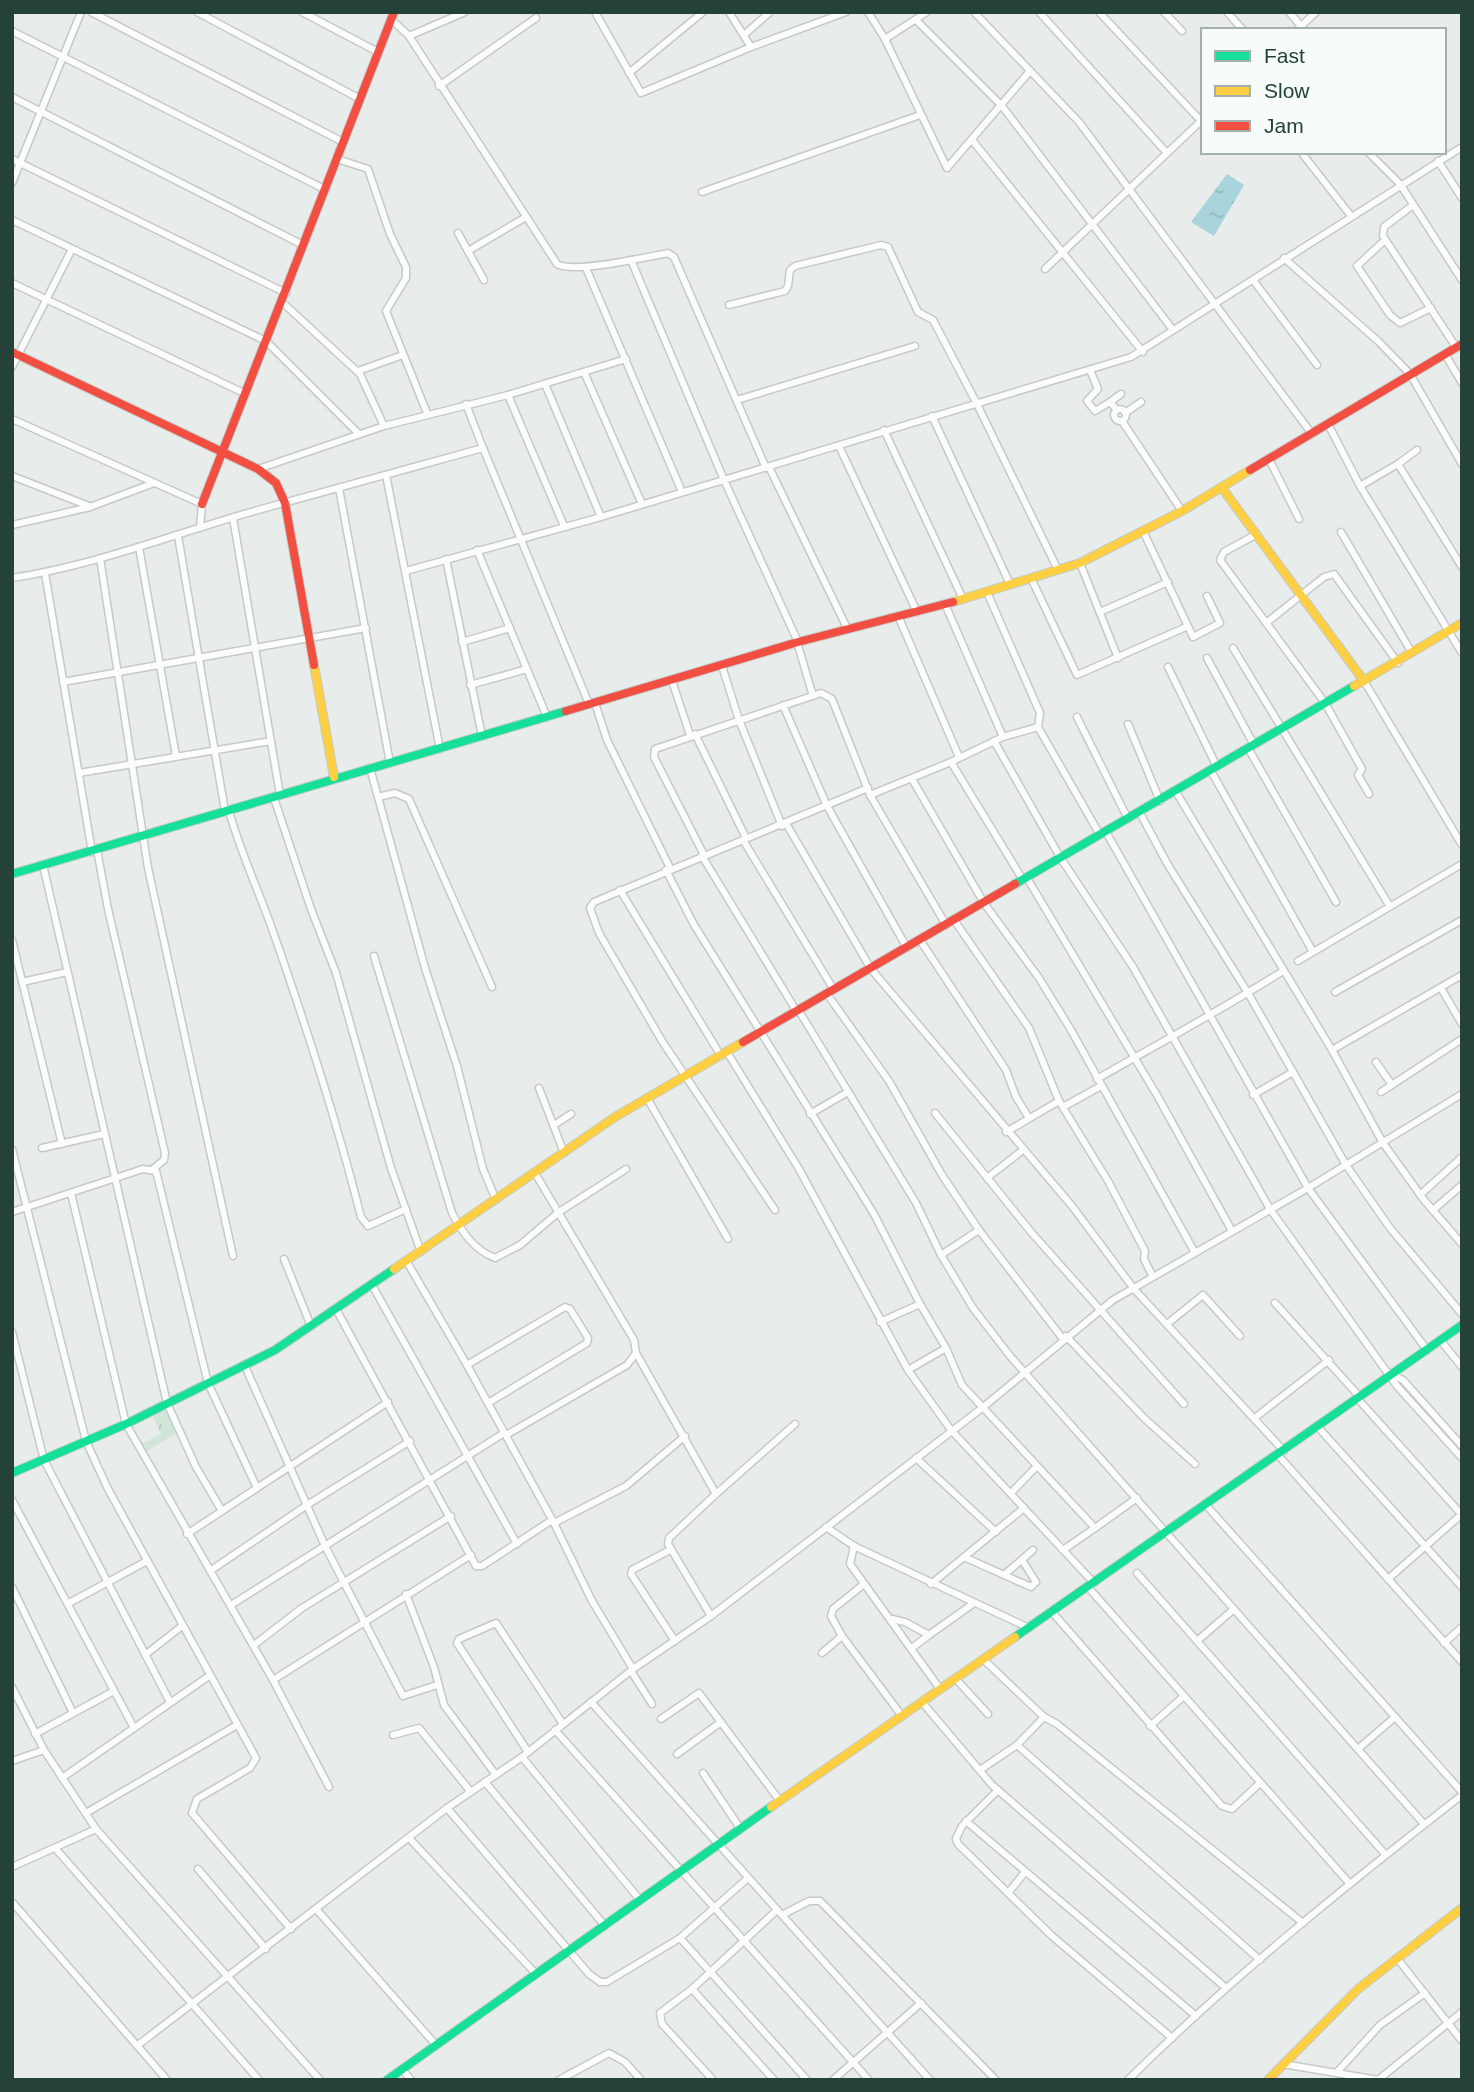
<svg xmlns="http://www.w3.org/2000/svg" width="1474" height="2092" viewBox="0 0 1474 2092" font-family="Helvetica,sans-serif">
<style>
.grass{fill:url(#grass-tufts)}
.water{fill:url(#water-ripples)}
.lines{fill:none;stroke-linecap:round;stroke-linejoin:round}
.street-casing{stroke:#c5cac8;stroke-width:9}
.fast-casing{stroke:#c3cbc8;stroke-width:10}
.slow-casing{stroke:#c3cbc8;stroke-width:10}
.jam-casing{stroke:#c3cbc8;stroke-width:10}
.street{stroke:#fcfcfc;stroke-width:6}
.fast{stroke:#16e098;stroke-width:8}
.slow{stroke:#ffcf43;stroke-width:8}
.jam{stroke:#f24e42;stroke-width:8}
</style>
<defs>
<pattern id="grass-tufts" width="24" height="20" patternUnits="userSpaceOnUse" patternTransform="scale(1.75)"><rect width="24" height="20" fill="#d1e6d8"/><path d="M3 7l-1-3M5 7V3M7 7l1-3M15 17l-1-3M17 17v-4M19 17l1-3" fill="none" stroke="#b3c6ba"/></pattern>
<pattern id="water-ripples" width="26" height="14" patternUnits="userSpaceOnUse" patternTransform="scale(1.75)"><rect width="26" height="14" fill="#a9d4db"/><path d="M2 4q2-2 4 0t4 0M15 11q2-2 4 0t4 0" fill="none" stroke="#91b7bd"/></pattern>
</defs>
<rect width="100%" height="100%" fill="#e8edeb"/>
<polygon class="grass" points="167,1403 180,1431 146,1452 141,1444 161,1434 151,1412"/>
<polygon class="water" points="1227,174 1244,185 1214,236 1191,222"/>
<g class="lines">
<defs>
<g id="street">
<polyline points="91,12 343,142"/>
<polyline points="197,12 360,99"/>
<polyline points="302,12 378,52"/>
<polyline points="595,12 641,93 751,47 846,12"/>
<polyline points="729,12 751,47"/>
<polyline points="868,12 885,39 947,168 1030,71"/>
<polyline points="974,12 1079,122 1312,434"/>
<polyline points="1039,12 1167,153"/>
<polyline points="1099,12 1201,121"/>
<polyline points="1164,12 1182,31"/>
<polyline points="1227,12 1243,30"/>
<polyline points="1289,12 1301,26"/>
<path d="M391 19 409 36 557 264C573 274 646 257 668 253L674 257 766 468"/>
<polyline points="916,20 1002,106 1173,330"/>
<polyline points="1297,30 1316,12"/>
<polyline points="12,31 324,189"/>
<polyline points="744,35 770,12"/>
<polyline points="409,36 465,12"/>
<polyline points="885,39 927,12"/>
<polyline points="629,73 703,12"/>
<polyline points="439,86 536,18"/>
<polyline points="12,97 303,245"/>
<polyline points="972,140 1143,352"/>
<polyline points="1301,152 1351,216"/>
<polyline points="1368,152 1400,184 1462,280"/>
<polyline points="12,159 286,293"/>
<polyline points="337,159 368,169 390,234 406,267 406,278 386,311 427,413"/>
<polyline points="1438,161 1462,198"/>
<polyline points="12,183 81,12"/>
<polyline points="702,192 920,115"/>
<polyline points="1413,205 1384,227 1383,236 1456,347"/>
<polyline points="12,220 266,341 359,434"/>
<polyline points="458,233 484,280"/>
<polyline points="1385,240 1357,266 1390,315 1400,323 1431,308"/>
<polyline points="468,251 526,217"/>
<polyline points="1284,258 1379,342 1410,374 1462,464"/>
<polyline points="631,260 724,480 798,642"/>
<polyline points="586,268 682,492"/>
<polyline points="1045,269 1203,119"/>
<polyline points="1253,280 1317,365"/>
<polyline points="12,283 246,394"/>
<polyline points="282,302 360,374 384,426"/>
<polyline points="729,305 785,291 788,286 790,270 795,266 881,245 888,247 918,312 933,320 976,402 1058,570"/>
<polyline points="1445,354 1462,383"/>
<polyline points="12,367 72,249"/>
<polyline points="1090,370 1098,389 1087,401 1095,411 1110,402 1117,410"/>
<polyline points="358,371 403,355"/>
<polyline points="584,372 642,504"/>
<polyline points="545,384 601,517"/>
<polyline points="508,395 564,526"/>
<polyline points="737,400 915,346"/>
<polyline points="1110,402 1121,394"/>
<polyline points="466,404 483,448"/>
<circle cx="1120" cy="415" r="6"/>
<polyline points="1125,413 1141,402"/>
<polyline points="932,416 1010,584"/>
<polyline points="12,419 202,504 200,528"/>
<polyline points="1122,421 1182,511"/>
<polyline points="1328,424 1360,486 1462,653"/>
<polyline points="884,430 963,599"/>
<polyline points="839,446 917,612"/>
<polyline points="1269,459 1299,519"/>
<polyline points="1398,464 1417,450"/>
<polyline points="769,467 847,628"/>
<polyline points="258,469 384,426 508,395 626,359"/>
<polyline points="386,475 440,749"/>
<polyline points="12,476 89,506"/>
<polyline points="1360,486 1398,464 1462,567"/>
<polyline points="339,488 390,763"/>
<polyline points="233,518 280,795"/>
<polyline points="12,525 90,507 154,483"/>
<polyline points="1341,532 1412,653"/>
<polyline points="1144,533 1193,637 1220,623 1207,596"/>
<polyline points="1257,534 1224,552 1220,560 1325,703 1362,769 1358,775 1369,794"/>
<polyline points="178,536 225,811"/>
<polyline points="139,547 176,756"/>
<polyline points="477,550 547,717"/>
<polyline points="100,558 148,868 233,1256"/>
<polyline points="446,559 482,736"/>
<polyline points="1080,563 1118,658"/>
<polyline points="406,571 601,517 1131,357 1462,147"/>
<polyline points="45,573 92,852"/>
<path d="M12 578C97 565 176 533 258 510 332 489 408 469 483 448L589 704"/>
<polyline points="1031,578 1077,675 1186,627"/>
<polyline points="987,592 1040,713 1038,727"/>
<polyline points="945,604 1003,737"/>
<polyline points="1100,612 1168,582"/>
<polyline points="899,618 959,757"/>
<polyline points="1266,623 1324,577 1334,574 1398,663"/>
<polyline points="462,642 510,628"/>
<polyline points="797,642 813,696"/>
<polyline points="1233,648 1389,905"/>
<polyline points="1207,658 1254,745"/>
<polyline points="722,666 739,720 782,826"/>
<polyline points="1168,667 1217,767"/>
<polyline points="672,681 690,735"/>
<polyline points="1364,681 1462,845"/>
<polyline points="63,682 366,628"/>
<polyline points="470,685 527,669"/>
<polyline points="595,703 607,740 670,868"/>
<polyline points="783,705 827,806 907,948"/>
<polyline points="1077,717 1128,819"/>
<polyline points="1128,724 1160,801"/>
<polyline points="695,734 746,838"/>
<polyline points="994,741 1060,857 1133,967 1270,1209 1397,1386 1462,1458"/>
<polyline points="1248,748 1336,902"/>
<polyline points="951,762 1003,737 1038,727 1100,835"/>
<polyline points="370,768 425,968 457,1066 483,1169 496,1200"/>
<polyline points="1211,771 1313,952"/>
<polyline points="79,773 271,741"/>
<polyline points="912,779 984,903 1039,978 1071,1030 1194,1251"/>
<polyline points="1176,792 1332,1050 1383,1143 1424,1200 1462,1244"/>
<polyline points="870,795 951,762 1023,880"/>
<polyline points="378,797 395,793 409,799 492,987"/>
<polyline points="274,798 311,909 336,973 391,1168 421,1252"/>
<path d="M229 811C240 851 257 887 271 926 305 1022 336 1118 361 1217L368 1226 406 1209"/>
<polyline points="1140,813 1168,865 1248,993 1346,1165 1390,1228 1462,1314"/>
<polyline points="787,825 871,969 1072,1206 1134,1289 1284,1451"/>
<polyline points="1106,832 1308,1188 1427,1350"/>
<polyline points="743,840 834,990"/>
<polyline points="97,850 108,909 165,1153 164,1160 153,1169"/>
<polyline points="704,855 654,757 655,749 821,693 832,699 870,795 946,925"/>
<polyline points="702,856 797,1012"/>
<polyline points="43,865 167,1403 196,1467 222,1511"/>
<polyline points="666,870 693,923 874,1214 920,1304 880,1322"/>
<polyline points="1027,878 1158,1097 1232,1231"/>
<polyline points="620,890 721,1056"/>
<polyline points="954,920 1029,1028 1059,1101 1108,1181 1145,1251 1144,1259 1152,1275"/>
<polyline points="12,940 62,1144"/>
<polyline points="920,940 1006,1070 1016,1097 1029,1118"/>
<path d="M374 956 452 1213C462 1232 474 1250 495 1258L520 1245 559 1212 626 1169"/>
<polyline points="1298,961 1462,864"/>
<polyline points="22,982 67,972"/>
<polyline points="1441,988 1462,1024"/>
<polyline points="1335,992 1462,920"/>
<polyline points="827,994 889,1081 942,1175 979,1230 1063,1339"/>
<polyline points="799,1011 916,1203 941,1255 973,1308 1010,1356 1424,1824"/>
<polyline points="1332,1050 1462,975"/>
<polyline points="727,1052 799,1169 908,1370 951,1430 1094,1583"/>
<polyline points="1376,1062 1392,1085"/>
<path d="M1097 1079C1160 1043 1223 1009 1283 971"/>
<polyline points="539,1088 564,1153"/>
<polyline points="1381,1092 1462,1039"/>
<polyline points="1253,1095 1293,1072"/>
<polyline points="647,1098 728,1239"/>
<polyline points="1063,1107 1101,1086"/>
<polyline points="935,1113 1031,1232 1184,1404"/>
<polyline points="810,1114 848,1092"/>
<polyline points="554,1125 571,1114"/>
<polyline points="1006,1132 1059,1101"/>
<polyline points="42,1148 104,1134"/>
<polyline points="12,1149 86,1441 108,1489 256,1758 250,1768 197,1799 192,1813 291,1929"/>
<polyline points="987,1178 1023,1150"/>
<polyline points="71,1193 126,1424 273,1680 329,1787"/>
<polyline points="1420,1195 1462,1157"/>
<polyline points="775,1210 662,1041 599,933 590,908 594,902 868,788"/>
<polyline points="1433,1210 1462,1185"/>
<polyline points="12,1212 143,1169 156,1171 208,1383 257,1488"/>
<polyline points="941,1255 979,1230"/>
<polyline points="284,1259 311,1326"/>
<polyline points="407,1262 467,1365 554,1523 592,1601 633,1669"/>
<polyline points="372,1285 517,1544"/>
<polyline points="1275,1303 1359,1396"/>
<polyline points="336,1309 476,1566 482,1566 552,1520"/>
<polyline points="1167,1324 1203,1295 1240,1336"/>
<polyline points="12,1332 44,1460 170,1702"/>
<polyline points="1066,1336 1144,1418 1195,1464"/>
<polyline points="1441,1341 1462,1367"/>
<polyline points="946,1348 962,1385 1095,1528 1137,1498"/>
<polyline points="636,1353 716,1494 669,1538 668,1544 711,1616"/>
<polyline points="244,1364 325,1546 403,1696 437,1685"/>
<polyline points="467,1365 565,1307 570,1309 588,1338 587,1343 488,1403"/>
<polyline points="908,1370 946,1348 920,1304"/>
<polyline points="1393,1375 1403,1380 1462,1446"/>
<polyline points="1357,1398 1462,1515"/>
<polyline points="1256,1417 1329,1360"/>
<polyline points="1317,1426 1462,1587"/>
<polyline points="506,1435 627,1365 636,1353 634,1340 535,1173"/>
<polyline points="1278,1455 1462,1662"/>
<polyline points="916,1458 996,1532"/>
<polyline points="1011,1493 1037,1466"/>
<polyline points="716,1494 795,1424"/>
<polyline points="12,1500 134,1728"/>
<polyline points="1205,1504 1462,1792"/>
<polyline points="554,1523 626,1486 685,1436"/>
<polyline points="826,1527 854,1546 1029,1628"/>
<polyline points="187,1534 388,1402"/>
<polyline points="854,1546 850,1564 940,1689"/>
<polyline points="670,1550 632,1570 631,1574 675,1641"/>
<polyline points="1063,1550 1095,1528"/>
<polyline points="964,1557 1031,1587 1036,1582 1022,1560"/>
<polyline points="210,1571 307,1505 410,1441"/>
<polyline points="1137,1573 1385,1854"/>
<polyline points="1004,1575 1033,1550"/>
<polyline points="1388,1579 1462,1514"/>
<polyline points="931,1584 1024,1508"/>
<polyline points="12,1587 73,1713"/>
<polyline points="1088,1587 1350,1884"/>
<polyline points="406,1594 434,1667 444,1705 496,1775"/>
<polyline points="69,1603 147,1561"/>
<polyline points="231,1605 504,1433"/>
<polyline points="1052,1612 1222,1806 1232,1809 1260,1783"/>
<polyline points="892,1619 905,1622 929,1635 974,1603"/>
<polyline points="842,1636 831,1616 833,1609 864,1584"/>
<polyline points="1197,1641 1234,1609"/>
<polyline points="1444,1643 1462,1627"/>
<polyline points="254,1645 302,1608 451,1516"/>
<polyline points="912,1648 929,1635"/>
<polyline points="822,1653 842,1636 902,1716"/>
<polyline points="145,1655 182,1626"/>
<polyline points="983,1659 1044,1717 1057,1724 1303,1923"/>
<polyline points="631,1671 652,1704"/>
<polyline points="955,1678 988,1714"/>
<polyline points="273,1680 471,1555"/>
<polyline points="12,1687 44,1750 96,1829 320,2080"/>
<polyline points="591,1702 930,2080"/>
<polyline points="922,1702 992,1785 1226,1988"/>
<polyline points="661,1719 699,1693 780,1801"/>
<polyline points="1150,1726 1184,1696"/>
<polyline points="555,1730 869,2080"/>
<polyline points="35,1734 114,1691"/>
<polyline points="393,1735 419,1728 471,1792"/>
<polyline points="1017,1745 1260,1960"/>
<polyline points="1358,1749 1395,1717"/>
<polyline points="528,1752 457,1643 459,1639 496,1623 563,1724"/>
<polyline points="677,1754 721,1722"/>
<polyline points="522,1757 633,1669 711,1616 982,1408 1113,1300 1308,1188 1462,1094"/>
<polyline points="12,1761 44,1750"/>
<polyline points="980,1770 1017,1745 1044,1717"/>
<polyline points="703,1773 740,1828"/>
<polyline points="62,1778 209,1676"/>
<polyline points="485,1782 605,1926"/>
<polyline points="998,1790 962,1826 956,1839 958,1844 1052,1936 1172,2038"/>
<polyline points="447,1808 589,1974 600,1982 607,1982 680,1938 748,1878"/>
<polyline points="86,1813 237,1725"/>
<polyline points="966,1821 1196,2016"/>
<polyline points="410,1839 536,1974"/>
<polyline points="55,1848 259,2080"/>
<polyline points="12,1867 96,1829"/>
<polyline points="198,1869 266,1949"/>
<polyline points="1008,1893 1025,1872"/>
<polyline points="12,1902 167,2080"/>
<polyline points="317,1910 436,2045"/>
<polyline points="782,1915 809,1901 820,1901 996,2080"/>
<polyline points="680,1938 807,2080"/>
<polyline points="1397,1958 1462,2041"/>
<polyline points="692,1989 774,2080"/>
<polyline points="138,2045 447,1808 522,1757 640,1900"/>
<polyline points="1283,2064 1378,2080 1462,2012"/>
<polyline points="402,2069 411,2080"/>
<polyline points="1338,2071 1380,2025 1425,1993"/>
<polyline points="559,2080 609,2053 625,2062 641,2080"/>
<polyline points="713,2080 662,2024 660,2013 692,1989 777,1910"/>
<polyline points="833,2080 921,2003"/>
<path d="M1128 2080C1232 1977 1347 1885 1462 1795"/>
</g>
<g id="fast">
<polyline points="12,874 566,711"/>
<polyline points="1015,884 1354,686"/>
<polyline points="12,1473 126,1424 275,1350 394,1269"/>
<polyline points="1015,1637 1462,1325"/>
<polyline points="387,2080 771,1807"/>
</g>
<g id="slow">
<polyline points="1222,488 1364,681"/>
<polyline points="953,602 1080,563 1182,511 1250,470"/>
<polyline points="314,665 334,777"/>
<polyline points="1354,686 1462,623"/>
<polyline points="394,1269 615,1117 743,1042"/>
<polyline points="771,1807 1015,1637"/>
<polyline points="1268,2080 1358,1989 1462,1908"/>
</g>
<g id="jam">
<polyline points="12,352 258,469 276,483 285,503 314,665"/>
<polyline points="1250,470 1462,344"/>
<polyline points="202,504 394,12"/>
<polyline points="566,711 798,642 953,602"/>
<polyline points="743,1042 1015,884"/>
</g>
</defs>
<use href="#street" class="street-casing"/>
<use href="#fast" class="fast-casing"/>
<use href="#slow" class="slow-casing"/>
<use href="#jam" class="jam-casing"/>
<use href="#street" class="street"/>
<use href="#fast" class="fast"/>
<use href="#slow" class="slow"/>
<use href="#jam" class="jam"/>
</g>
<rect width="1474" height="2092" fill="none" stroke="#24423a" stroke-width="28"/>
<rect x="1201" y="28" width="245" height="126" fill="#f7fbf9" stroke="#a3b1ad" stroke-width="2"/>
<rect x="1215" y="51" width="35" height="10" fill="#16e098" stroke="#a3b1ad" stroke-width="2"/>
<text x="1264" y="63" font-size="21" fill="#24423a">Fast</text>
<rect x="1215" y="86" width="35" height="10" fill="#ffcf43" stroke="#a3b1ad" stroke-width="2"/>
<text x="1264" y="98" font-size="21" fill="#24423a">Slow</text>
<rect x="1215" y="121" width="35" height="10" fill="#f24e42" stroke="#a3b1ad" stroke-width="2"/>
<text x="1264" y="133" font-size="21" fill="#24423a">Jam</text>
</svg>
